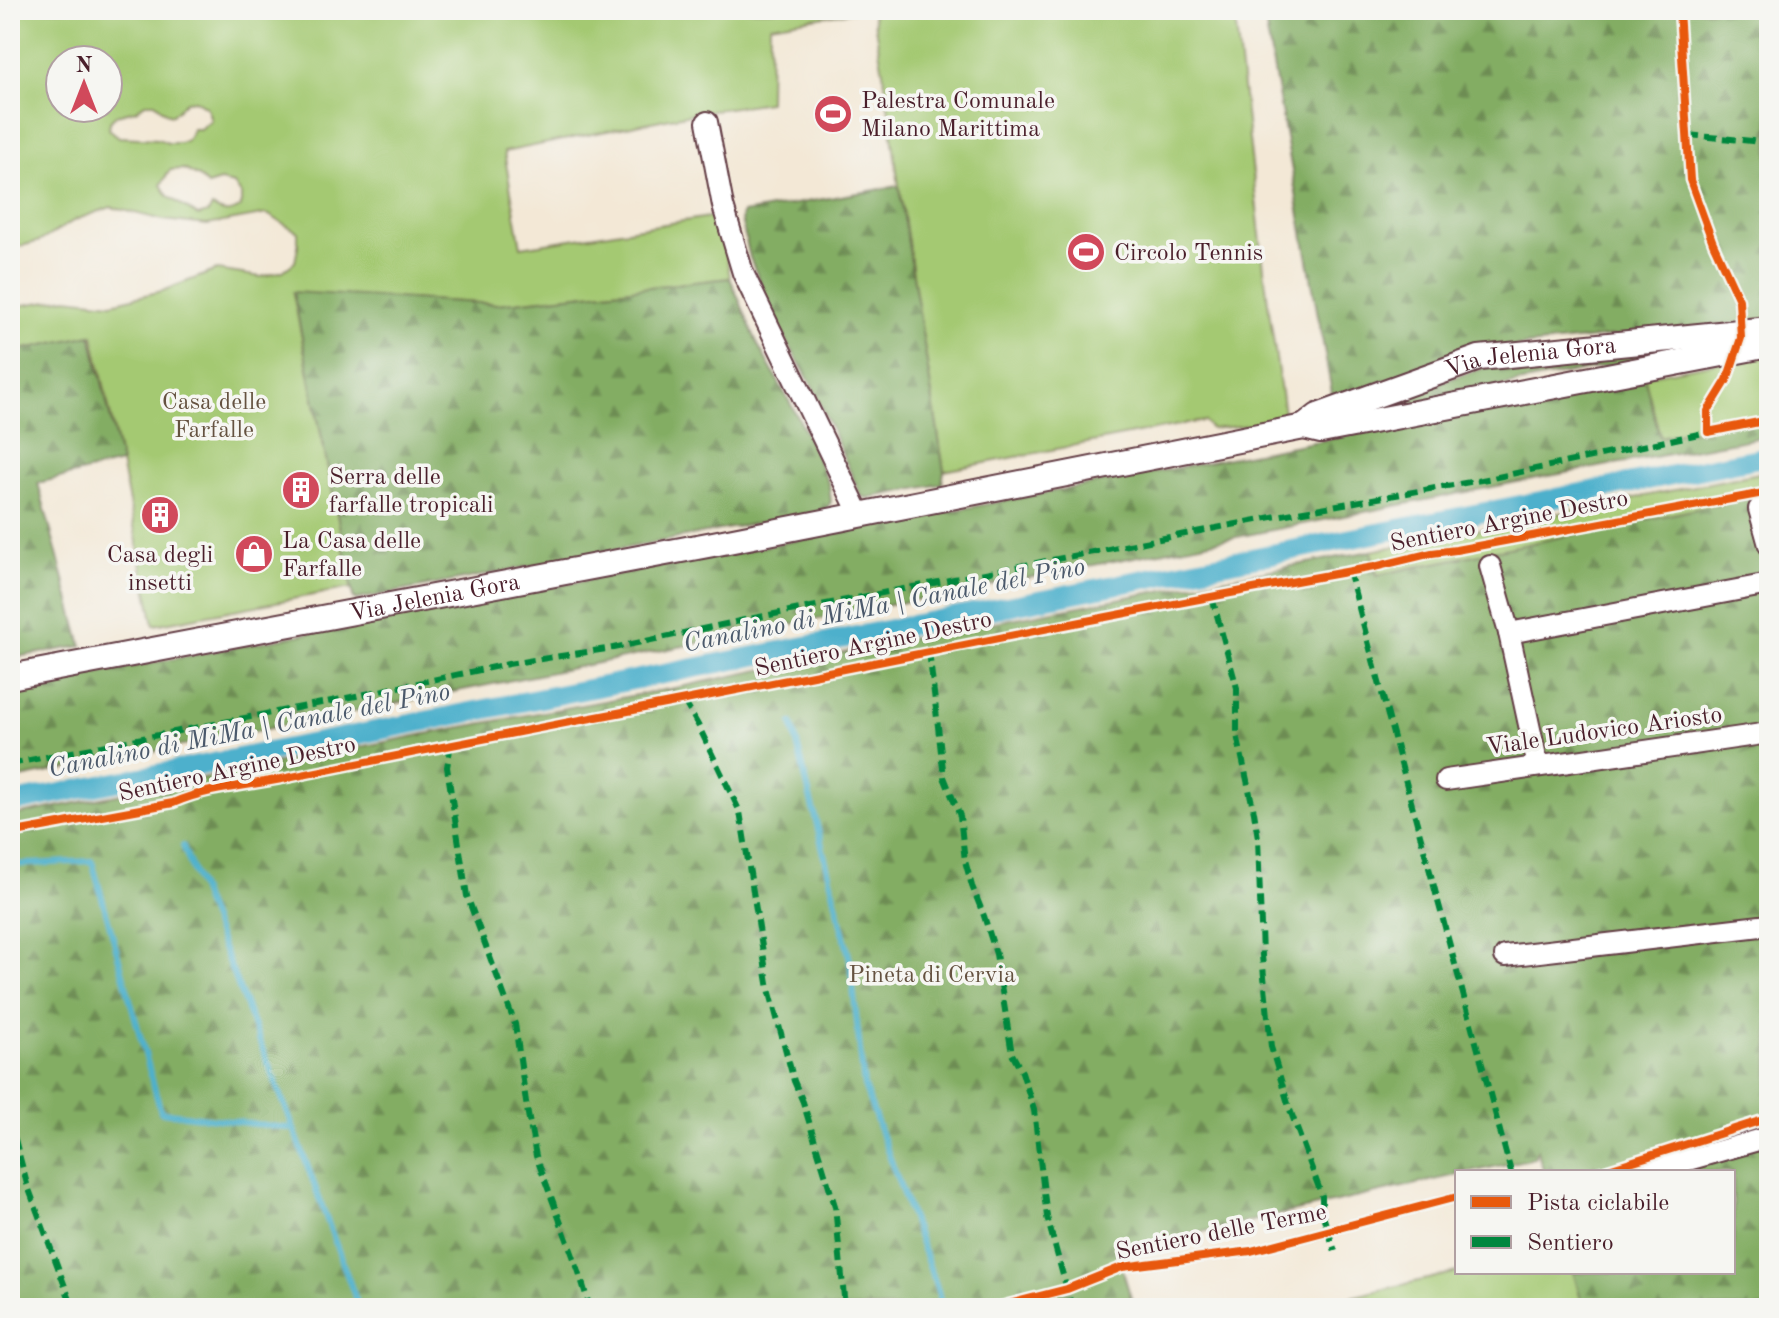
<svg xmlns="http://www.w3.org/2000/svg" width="1779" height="1318" viewBox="0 0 1779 1318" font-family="'Old Standard TT',serif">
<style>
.green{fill:#a4c972;stroke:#77744e;stroke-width:2;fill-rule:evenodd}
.forest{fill:url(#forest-firs);stroke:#666648;stroke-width:2}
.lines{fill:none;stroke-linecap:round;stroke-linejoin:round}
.stream{stroke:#4db0cc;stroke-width:6}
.canal{stroke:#4db0cc;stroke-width:20}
.minor-casing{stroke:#633d45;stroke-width:24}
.tertiary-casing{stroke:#633d45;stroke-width:28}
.minor{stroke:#fff;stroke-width:20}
.tertiary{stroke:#fff;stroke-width:24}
.quiet{stroke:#00873e;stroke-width:6;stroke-dasharray:12 6;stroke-linecap:butt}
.cycleway-casing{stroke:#f6f6f2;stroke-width:13}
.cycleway{stroke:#e8590c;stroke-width:8}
.labels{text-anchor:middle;stroke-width:7;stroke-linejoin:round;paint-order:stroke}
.poi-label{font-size:24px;fill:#4a1f2b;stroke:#f6f6f2;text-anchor:start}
.street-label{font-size:24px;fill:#4a1f2b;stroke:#f6f6f2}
.park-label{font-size:24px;fill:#655240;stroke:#f6f6f2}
.water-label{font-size:26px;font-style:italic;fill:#4b596b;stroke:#f6f6f2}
</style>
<defs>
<pattern id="forest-firs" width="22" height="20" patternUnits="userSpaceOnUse" patternTransform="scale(2)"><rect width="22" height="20" fill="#83ad64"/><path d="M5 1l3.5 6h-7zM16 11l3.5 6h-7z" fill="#6d8c53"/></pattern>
</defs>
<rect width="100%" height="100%" fill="#f6f6f2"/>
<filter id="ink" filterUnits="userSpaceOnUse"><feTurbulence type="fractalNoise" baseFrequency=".0125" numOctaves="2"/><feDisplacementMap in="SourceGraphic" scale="16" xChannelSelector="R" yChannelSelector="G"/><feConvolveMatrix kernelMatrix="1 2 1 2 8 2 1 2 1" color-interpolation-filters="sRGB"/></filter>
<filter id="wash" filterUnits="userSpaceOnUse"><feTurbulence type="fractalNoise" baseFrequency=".006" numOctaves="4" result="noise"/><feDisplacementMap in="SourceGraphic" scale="32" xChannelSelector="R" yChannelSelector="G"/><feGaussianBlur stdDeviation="1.8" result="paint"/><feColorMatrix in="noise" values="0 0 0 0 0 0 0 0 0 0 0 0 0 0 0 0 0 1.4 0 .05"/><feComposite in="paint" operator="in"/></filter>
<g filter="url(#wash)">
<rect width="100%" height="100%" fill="#f3e8d6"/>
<g class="green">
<path d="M10 10H863L770 25 769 102 695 113 504 152 521 247 715 216 721 217 730 278 497 304 293 293 354 600 351 588 154 625 121 463 93 335 10 352V307L67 298 112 303 162 291 217 270 261 277 283 271 295 262 298 247V232L267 214 207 225 163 220 111 207 75 220 40 241 10 249ZM60 60H108V108H60ZM195 100 207 108 211 120 200 129H193L187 140 180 143H168L158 139 119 137 109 129 110 122 116 115 136 110 145 103H155L168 114 172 115 186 101ZM184 169 199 177 207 185 220 181 234 184 241 194V207C230 215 223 213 212 207L208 213 198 216 168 196 161 185 170 170Z"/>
<polygon points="872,10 1234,10 1268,303 1284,413 1269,423 1211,429 1205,421 1184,424 944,471 899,186 885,83"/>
<polygon points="1769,353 1769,415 1660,437 1644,376"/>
<polygon points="1769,471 1769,497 1377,575 1371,551"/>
<polygon points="1457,1272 1595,1272 1602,1308 1304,1308"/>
</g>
<g class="forest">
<polygon points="1263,10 1769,10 1769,320 1472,351 1333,399"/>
<polygon points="899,186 944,471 942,484 867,498 861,496 814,389 780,329 750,258 741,219 742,213"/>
<polygon points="730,278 758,345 800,421 829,485 831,502 825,510 354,600 293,292 497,304"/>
<polygon points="91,335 121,463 38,483 82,646 10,658 10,352"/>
<polygon points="1769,335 1324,420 1490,366"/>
<polygon points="1644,376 1660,437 1769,415 1769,436 1538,478 910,601 10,780 10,690 1403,425"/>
<polygon points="1769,494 1769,1308 1584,1308 1573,1272 1733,1272 1733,1172 1544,1172 1537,1150 1534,1158 1471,1172 1457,1172 1457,1175 1117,1251 1134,1308 10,1308 10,816 451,729 680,687 926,635 1371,551 1377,575"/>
</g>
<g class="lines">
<g class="stream">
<polyline points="792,723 850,960 864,1086 938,1291 942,1308"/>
<polyline points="183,846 294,1129 359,1308"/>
<polyline points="10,865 92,861 161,1112 294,1129"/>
</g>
<polyline class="canal" points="10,803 1769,456"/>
</g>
</g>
<g filter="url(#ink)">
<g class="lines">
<defs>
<g id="minor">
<polyline points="707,122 723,206 743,273 860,515"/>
<polyline points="1759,509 1769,545"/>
<polyline points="1490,566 1509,633"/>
<polyline points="1538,766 1509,633 1769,584"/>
<polyline points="1446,780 1769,733"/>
<polyline points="1505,956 1769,925"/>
<polyline points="1646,1172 1769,1137"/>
</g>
<g id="tertiary">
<path id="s1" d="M1304 427 1318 416 1479 358 1769 329"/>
<path id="s2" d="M10 677 713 544 1304 427 1321 431 1769 345"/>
</g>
</defs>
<use href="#minor" class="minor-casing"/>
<use href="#tertiary" class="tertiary-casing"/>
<use href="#minor" class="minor"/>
<use href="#tertiary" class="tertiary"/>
<g class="quiet">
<polyline points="1688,135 1752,141 1769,145"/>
<polyline points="1349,571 1511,1172"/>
<polyline points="1212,597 1237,688 1237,735 1254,812 1258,838 1262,956 1271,1047 1289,1107 1322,1196 1322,1213 1335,1251"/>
<polyline points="929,651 944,777 960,816 965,861 972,886 984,916 996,954 1012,1054 1022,1072 1034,1110 1047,1217 1072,1308"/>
<polyline points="684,701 698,725 740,812 769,989 794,1081 803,1102 835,1206 844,1297 847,1308"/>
<polyline points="451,744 447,767 467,896 515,1024 527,1109 536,1156 579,1272 590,1308"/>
<polyline points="10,764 337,700 508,664 613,648 754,618 1298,512 1493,478 1708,432"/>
<polyline points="10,1121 27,1184 73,1308"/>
</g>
<defs>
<g id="cycleway">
<polyline points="1679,10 1690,180 1713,243 1739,300 1741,338 1727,380 1708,411 1708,432 1769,420"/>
<path d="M10 833 173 803C209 787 249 786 287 778 381 759 476 740 570 722 839 672 1105 614 1374 567L1432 553 1456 550 1769 492"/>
<polyline points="1599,1172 1769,1118"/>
<polyline points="993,1308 1067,1289 1122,1267 1251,1251 1457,1197"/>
</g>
</defs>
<use href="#cycleway" class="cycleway-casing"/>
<use href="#cycleway" class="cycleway"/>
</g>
</g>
<defs>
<symbol id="stadium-disc" viewBox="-11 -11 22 22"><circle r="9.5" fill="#d1495b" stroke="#f6f6f2"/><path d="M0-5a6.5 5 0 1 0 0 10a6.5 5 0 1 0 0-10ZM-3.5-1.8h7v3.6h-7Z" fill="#fff"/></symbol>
<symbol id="building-disc" viewBox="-11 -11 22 22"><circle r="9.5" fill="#d1495b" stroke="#f6f6f2"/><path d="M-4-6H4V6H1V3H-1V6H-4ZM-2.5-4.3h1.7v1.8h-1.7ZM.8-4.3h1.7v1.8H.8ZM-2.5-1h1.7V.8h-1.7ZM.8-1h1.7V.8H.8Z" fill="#fff"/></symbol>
<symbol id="shop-disc" viewBox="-11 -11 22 22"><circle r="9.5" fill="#d1495b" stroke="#f6f6f2"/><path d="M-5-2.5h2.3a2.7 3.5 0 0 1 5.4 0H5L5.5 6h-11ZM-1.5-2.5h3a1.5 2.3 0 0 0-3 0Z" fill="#fff"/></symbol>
</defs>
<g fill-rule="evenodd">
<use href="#stadium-disc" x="811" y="92" width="44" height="44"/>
<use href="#stadium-disc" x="1064" y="230" width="44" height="44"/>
<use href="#building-disc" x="279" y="468" width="44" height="44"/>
<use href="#building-disc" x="138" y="493" width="44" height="44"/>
<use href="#shop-disc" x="232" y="532" width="44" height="44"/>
</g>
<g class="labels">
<g class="poi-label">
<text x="861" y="108">Palestra Comunale<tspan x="861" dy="28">Milano Marittima</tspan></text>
<text x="1114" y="260">Circolo Tennis</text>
<text x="329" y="484">Serra delle<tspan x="329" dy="28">farfalle tropicali</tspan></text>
<text x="282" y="548">La Casa delle<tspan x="282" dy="28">Farfalle</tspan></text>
<text x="160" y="562" text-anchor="middle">Casa degli<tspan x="160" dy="28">insetti</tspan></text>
</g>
<g class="street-label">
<text dy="8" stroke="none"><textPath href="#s1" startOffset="240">Via Jelenia Gora</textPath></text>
<text transform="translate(1509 520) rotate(-11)" y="8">Sentiero Argine Destro</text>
<text dy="8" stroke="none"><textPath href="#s2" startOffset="432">Via Jelenia Gora</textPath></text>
<text transform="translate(873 643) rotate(-12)" y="8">Sentiero Argine Destro</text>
<text transform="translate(1604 730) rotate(-8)" y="8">Viale Ludovico Ariosto</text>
<text transform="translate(237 768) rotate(-12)" y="8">Sentiero Argine Destro</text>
<text transform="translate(1221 1231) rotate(-11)" y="8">Sentiero delle Terme</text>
</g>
<g class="park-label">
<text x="214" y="409">Casa delle<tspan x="214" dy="28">Farfalle</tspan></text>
<text x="932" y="982">Pineta di Cervia</text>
</g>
<g class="water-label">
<text transform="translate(884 604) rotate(-11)" y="9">Canalino di MiMa | Canale del Pino</text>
<text transform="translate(249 729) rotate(-11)" y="9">Canalino di MiMa | Canale del Pino</text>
</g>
</g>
<rect width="1779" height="1318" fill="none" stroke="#f6f6f2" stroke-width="40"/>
<rect x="1455" y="1170" width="280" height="104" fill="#f6f6f2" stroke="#b1a0a2" stroke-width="2"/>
<rect x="1471" y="1196" width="40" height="12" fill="#e8590c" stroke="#b1a0a2" stroke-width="2"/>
<text x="1527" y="1210" font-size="24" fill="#4a1f2b">Pista ciclabile</text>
<rect x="1471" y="1236" width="40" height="12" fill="#00873e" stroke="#b1a0a2" stroke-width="2"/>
<text x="1527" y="1250" font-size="24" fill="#4a1f2b">Sentiero</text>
<g transform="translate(84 84)"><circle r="38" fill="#f6f6f2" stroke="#b1a0a2" stroke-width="2"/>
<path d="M0-6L14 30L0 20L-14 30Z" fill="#d1495b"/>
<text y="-12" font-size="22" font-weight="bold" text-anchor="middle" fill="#4a1f2b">N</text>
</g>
</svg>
